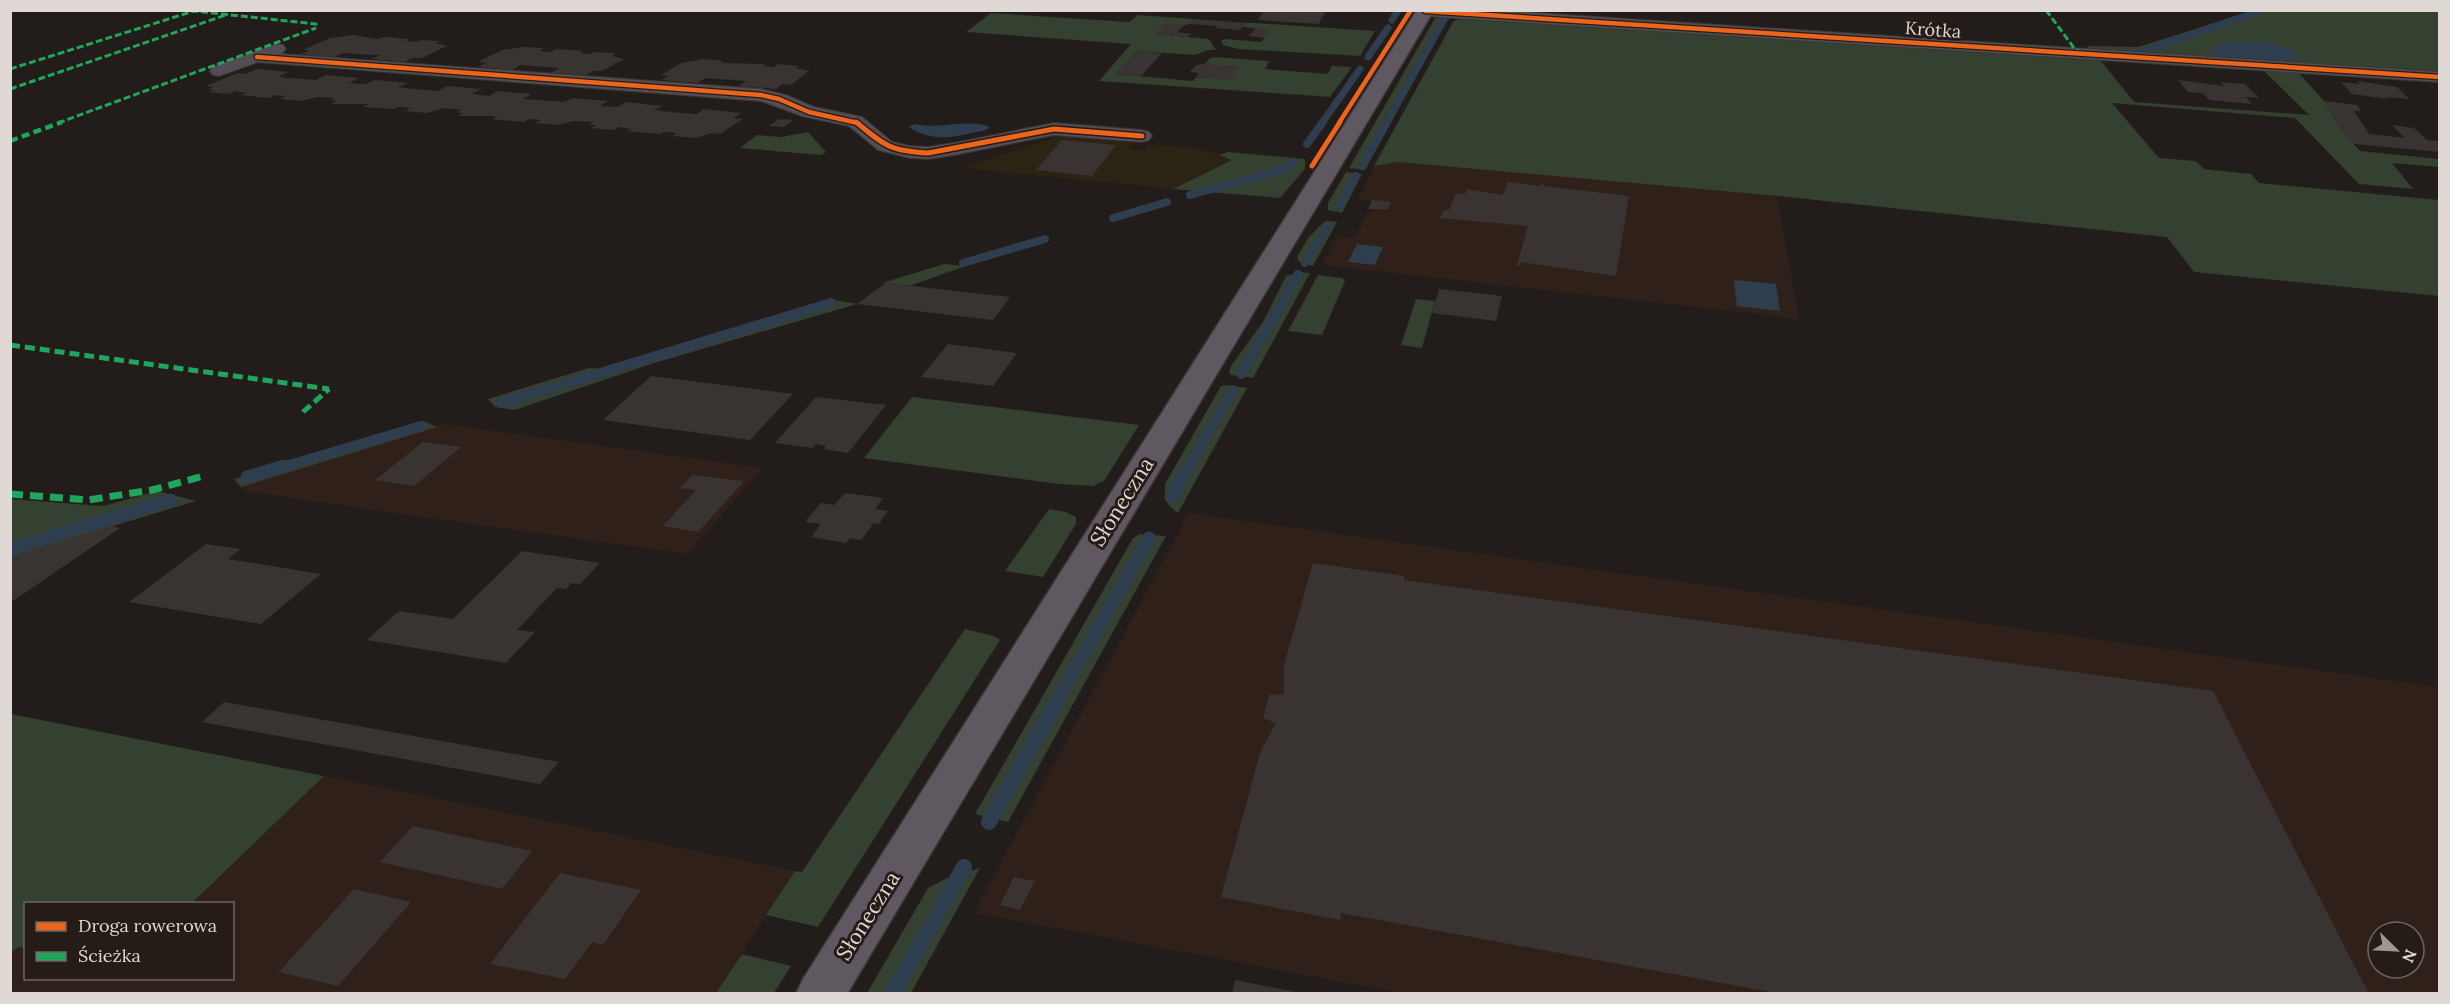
<svg xmlns="http://www.w3.org/2000/svg" width="2450" height="1004" viewBox="0 0 2450 1004" font-family="Lora,serif">
<style>
.built{fill:#2f211a;fill-rule:evenodd}
.education{fill:#2b2314}
.green{fill:#344030}
.water{fill:#2e3e4f}
.lines{fill:none;stroke-linecap:round;stroke-linejoin:round}
.stream-far4{stroke:#2e3e4f;stroke-width:7}
.stream-far3{stroke:#2e3e4f;stroke-width:8}
.stream-far2{stroke:#2e3e4f;stroke-width:10}
.stream-far1{stroke:#2e3e4f;stroke-width:13}
.stream{stroke:#2e3e4f;stroke-width:16}
.building{fill:#393432}
.minor-casing{stroke:#3c3735;stroke-width:2}
.secondary-casing{stroke:#3c3735;stroke-width:3}
.minor{fill:#534c54;fill-rule:evenodd}
.secondary{fill:#605860;fill-rule:evenodd}
.quiet-far3{stroke:#20a55d;stroke-width:3;stroke-dasharray:7 3;stroke-linecap:butt}
.quiet-far2{stroke:#20a55d;stroke-width:4.5;stroke-dasharray:8 4.5;stroke-linecap:butt}
.quiet-far1{stroke:#20a55d;stroke-width:5;stroke-dasharray:10 5;stroke-linecap:butt}
.quiet{stroke:#20a55d;stroke-width:7;stroke-dasharray:13 7;stroke-linecap:butt}
.cycleway-far1-casing{stroke:#251b17;stroke-width:7}
.cycleway-casing{stroke:#251b17;stroke-width:8}
.cycleway-far1{stroke:#eb651d;stroke-width:4.5}
.cycleway{stroke:#eb651d;stroke-width:5}
.labels{text-anchor:middle;stroke-width:6;stroke-linejoin:round;paint-order:stroke}
.far-street-label{font-size:18px;fill:#dfd8d5;stroke:#251b17}
.street-label{font-size:21px;fill:#dfd8d5;stroke:#251b17}
</style>
<rect width="100%" height="100%" fill="#221c1a"/>
<g class="built">
<polygon points="1398,162 1777,196 1799,319 1322,265 1338,236 1355,238 1368,212 1373,210 1368,209 1371,201 1357,199 1374,166"/>
<polygon points="444,424 763,468 687,554 400,514 244,491 241,487"/>
<path d="M1189 513 2439 687V993H1401L974 913ZM2378 932H2414V968H2378Z"/>
<polygon points="324,776 795,871 716,993 11,994 11,952 19,947 25,948 26,978 232,978 232,904 192,903"/>
</g>
<polygon class="education" points="1059,136 1134,143 1129,149 1144,150 1149,144 1198,148 1233,159 1173,189 960,168"/>
<g class="green">
<polygon points="2252,11 2439,11 2439,75 2092,53 2087,46 2138,47"/>
<polygon points="991,13 1129,22 1138,15 1193,19 1189,24 1155,34 1209,39 1216,50 1208,50 1195,55 1137,51 1116,74 1193,81 1196,77 1229,80 1238,67 1205,64 1210,58 1215,57 1269,61 1265,69 1328,74 1332,66 1352,67 1330,97 1099,81 1131,44 966,32"/>
<polygon points="1454,16 1447,21 1365,170 1349,168 1435,18"/>
<polygon points="1462,16 2080,58 2101,61 2134,102 2309,115 2263,70 2298,72 2324,101 2343,132 2360,151 2439,159 2439,167 2392,163 2413,189 2359,184 2295,118 2112,103 2159,158 2196,161 2204,169 2251,174 2259,183 2439,200 2439,296 2194,272 2167,237 1777,196 1398,162 1374,166 1453,22"/>
<polygon points="1246,23 1255,23 1375,31 1360,56 1238,49 1223,45 1221,40 1227,39 1261,42 1270,30 1242,27"/>
<polygon points="808,132 826,152 821,155 740,148 757,135 781,137"/>
<polygon points="1228,152 1305,159 1305,169 1280,198 1173,189 1232,160 1219,155"/>
<polygon points="1346,172 1362,174 1342,213 1328,210 1328,203"/>
<polygon points="1325,221 1337,222 1313,266 1299,262 1297,257 1308,238"/>
<polygon points="944,264 966,266 909,286 882,283"/>
<polygon points="1300,272 1310,273 1253,378 1231,375 1229,373 1231,366 1263,322 1286,276"/>
<polygon points="1318,275 1342,278 1345,281 1322,335 1288,331"/>
<polygon points="829,299 857,304 651,364 515,410 495,407 488,399 589,368 600,369"/>
<polygon points="1416,299 1435,301 1422,348 1401,345"/>
<path d="M1227 385 1247 388 1178 513C1166 506 1164 497 1165 484L1221 386Z"/>
<polygon points="912,397 1139,425 1104,481 1093,486 1059,484 864,458"/>
<polygon points="423,421 437,427 241,487 234,479"/>
<polygon points="158,491 196,501 11,557 10,499 103,506"/>
<polygon points="1049,509 1066,512 1076,517 1076,524 1043,577 1005,571"/>
<polygon points="1140,534 1166,536 1008,822 975,814 1133,538"/>
<polygon points="965,629 994,636 1000,640 818,927 766,915 795,871 802,872"/>
<polygon points="11,714 324,776 192,903 26,904 25,948 19,947 11,952"/>
<polygon points="980,868 911,993 867,993 928,888 947,878"/>
<polygon points="742,954 791,966 774,993 716,993"/>
</g>
<g class="water">
<path d="M2243 41C2261 42 2287 43 2300 57L2274 63 2215 57 2211 52 2217 46Z"/>
<path d="M915 124C939 130 967 118 990 127 985 132 979 131 972 133 949 139 929 140 908 127Z"/>
<polygon points="1357,244 1383,247 1375,265 1348,262"/>
<polygon points="1734,280 1776,284 1780,311 1737,306"/>
</g>
<g class="lines">
<g class="stream-far4">
<polyline points="1392,20 1397,12"/>
<polyline points="2124,53 2134,54 2263,10"/>
<polyline points="1368,57 1388,28"/>
<polyline points="1322,123 1360,69"/>
<polyline points="1386,123 1445,18"/>
</g>
<g class="stream-far3">
<polyline points="1307,144 1323,122"/>
<polyline points="1362,166 1387,122"/>
<polyline points="1190,195 1283,170 1293,163"/>
<polyline points="1339,206 1356,176"/>
<polyline points="1113,218 1167,202"/>
<polyline points="963,263 1045,239"/>
<polyline points="1305,263 1328,225"/>
<polyline points="1297,276 1298,274"/>
</g>
<g class="stream-far2">
<polyline points="1241,374 1298,275"/>
<polyline points="501,403 831,303"/>
<polyline points="279,468 421,426"/>
<polyline points="1188,468 1233,390"/>
</g>
<g class="stream-far1">
<polyline points="247,477 284,466"/>
<polyline points="1171,497 1189,466"/>
<polyline points="10,549 171,500"/>
<polyline points="1054,706 1149,538"/>
</g>
<g class="stream">
<polyline points="989,822 1055,705"/>
<polyline points="892,994 964,867"/>
</g>
</g>
<g class="building">
<polygon points="1264,10 1316,10 1326,11 1323,17 1320,17 1322,18 1319,24 1258,20"/>
<polygon points="1193,19 1221,21 1246,23 1240,30 1215,28 1218,26 1189,24"/>
<polygon points="1166,23 1185,25 1177,32 1192,34 1187,37 1154,34"/>
<polygon points="1256,28 1271,30 1265,38 1249,36"/>
<polygon points="353,35 378,39 383,37 410,39 406,41 416,42 421,40 441,41 436,43 447,46 422,58 413,58 405,62 371,59 380,55 357,54 343,53 334,57 301,54 310,50 303,50 330,38"/>
<polygon points="524,47 544,48 540,51 551,52 556,49 584,51 580,53 591,54 595,52 616,53 612,56 624,59 602,71 594,71 586,75 551,73 559,68 520,65 512,70 478,67 486,63 478,62 502,50"/>
<polygon points="1137,51 1162,53 1141,76 1115,74"/>
<polygon points="703,59 724,61 720,63 766,64 763,66 774,67 777,64 799,66 796,68 809,71 791,85 782,84 776,89 739,86 746,81 705,78 698,83 662,80 669,76 661,75 681,63"/>
<polygon points="1205,64 1238,67 1229,80 1196,77 1199,73 1190,72 1196,65"/>
<polygon points="257,69 289,72 278,77 316,80 326,75 359,78 349,83 365,84 375,80 408,83 398,87 414,89 438,91 447,86 481,89 472,94 489,96 498,91 532,94 523,99 539,100 564,102 573,98 608,101 600,106 618,107 626,102 662,106 654,110 680,113 697,114 704,109 741,113 734,118 743,119 720,134 711,133 696,138 672,136 677,133 664,132 660,134 627,131 631,129 618,127 614,130 591,128 596,125 589,125 593,122 574,121 558,125 535,123 541,120 528,119 524,122 492,119 497,116 458,116 463,113 456,112 461,110 444,108 427,113 405,111 411,108 399,107 394,109 363,107 369,104 331,104 336,101 330,100 335,98 318,97 301,101 280,99 286,96 275,95 269,98 240,95 246,93 235,91 229,94 208,92 214,90 208,89 214,87 206,86 238,73 246,74"/>
<polygon points="2178,80 2224,86 2220,82 2245,84 2259,98 2246,97 2252,104 2209,100 2203,93 2188,92"/>
<polygon points="2357,81 2397,87 2409,99 2385,97 2388,99 2352,94 2341,82 2360,84"/>
<polygon points="2324,101 2357,105 2361,111 2354,111 2369,134 2405,138 2392,125 2414,128 2427,140 2440,141 2440,152 2354,144 2343,132"/>
<polygon points="779,119 794,120 784,127 769,126"/>
<polygon points="1062,140 1116,145 1092,176 1036,170"/>
<polygon points="1508,182 1540,186 1541,184 1544,184 1543,186 1629,196 1616,276 1521,262 1521,266 1517,265 1528,226 1440,218 1444,210 1449,210 1456,193 1465,194 1467,189 1503,195"/>
<polygon points="1372,200 1391,202 1388,209 1368,209"/>
<polygon points="885,283 920,287 1010,297 993,320 857,304"/>
<polygon points="1439,289 1502,296 1496,321 1432,313"/>
<polygon points="948,344 1001,351 1017,353 993,386 921,377"/>
<polygon points="651,376 793,394 750,440 603,420"/>
<polygon points="816,397 886,405 848,453 823,449 826,446 816,444 813,448 775,443"/>
<polygon points="423,442 461,447 414,486 375,480"/>
<polygon points="692,475 744,481 698,532 663,526 696,490 680,488"/>
<polygon points="845,493 883,498 875,509 888,511 879,524 874,523 861,540 850,538 846,543 811,537 821,524 806,522 808,518 821,503 834,505"/>
<polygon points="112,526 120,528 10,603 10,557"/>
<polygon points="206,544 241,549 228,559 321,574 261,624 129,602"/>
<polygon points="522,551 600,563 580,584 571,583 566,589 557,588 517,630 535,632 506,663 367,640 399,611 453,619"/>
<polygon points="1313,563 1404,576 1404,580 2213,691 2369,994 1782,994 1341,913 1340,920 1221,897 1260,753 1276,723 1263,718 1269,695 1284,694 1284,665"/>
<polygon points="224,702 559,762 540,784 202,722"/>
<polygon points="413,826 532,851 502,889 380,862"/>
<polygon points="560,873 641,890 603,945 592,942 565,979 490,964"/>
<polygon points="1014,877 1035,881 1020,910 1000,905"/>
<polygon points="354,889 411,902 338,986 279,972"/>
<polygon points="1235,980 1296,992 1296,994 1232,994"/>
</g>
<g class="lines">
<defs>
<g id="minor">
<polygon points="1491,10 2440,72 2440,82 1425,16 1417,11"/>
<polygon points="277,44 283,45 286,49 281,54 761,89 786,95 814,107 862,117 892,142 910,146 928,147 954,143 1054,123 1142,130 1149,132 1152,136 1149,140 1142,142 1054,135 954,155 928,159 910,158 878,150 849,126 802,116 761,101 258,62 219,76 213,75 210,71 213,67"/>
</g>
<polygon id="secondary" points="1417,10 1434,10 847,994 796,994 803,979"/>
</defs>
<use href="#minor" class="minor-casing"/>
<use href="#secondary" class="secondary-casing"/>
<use href="#minor" class="minor"/>
<use href="#secondary" class="secondary"/>
<g class="quiet-far3">
<polyline points="2046,10 2074,48 2080,52"/>
<polyline points="10,69 194,11 316,24 316,28"/>
<polyline points="10,89 226,15"/>
<polyline points="58,123 316,28"/>
</g>
<polyline class="quiet-far2" points="10,141 62,122"/>
<g class="quiet-far1">
<polyline points="10,345 329,389"/>
<polyline points="303,412 329,389"/>
</g>
<polyline class="quiet" points="10,494 88,500 152,490 207,475"/>
<defs>
<g id="cycleway-far1">
<polyline points="1425,11 2440,77"/>
<polyline points="257,57 761,95 779,99 809,112 858,123"/>
<polyline points="1339,123 1411,10"/>
</g>
<g id="cycleway">
<path d="M856 122C885 146 890 151 928 153L1054 129 1142 136"/>
<polyline points="1312,166 1340,122"/>
</g>
</defs>
<use href="#cycleway-far1" class="cycleway-far1-casing"/>
<use href="#cycleway" class="cycleway-casing"/>
<use href="#cycleway-far1" class="cycleway-far1"/>
<use href="#cycleway" class="cycleway"/>
</g>
<g class="labels">
<g class="far-street-label">
<text transform="translate(1933 30) rotate(4)" y="6">Krótka</text>
</g>
<g class="street-label">
<text transform="translate(1122 502) rotate(-58)" y="7">Słoneczna</text>
<text transform="translate(868 916) rotate(-58)" y="7">Słoneczna</text>
</g>
</g>
<rect width="2450" height="1004" fill="none" stroke="#dfd8d5" stroke-width="24"/>
<rect x="24" y="902" width="210" height="78" fill="#251b17" stroke="#6f6763" stroke-width="1.5"/>
<rect x="36" y="922" width="30" height="9" fill="#eb651d" stroke="#6f6763" stroke-width="1.5"/>
<text x="78" y="932" font-size="18" fill="#dfd8d5">Droga rowerowa</text>
<rect x="36" y="952" width="30" height="9" fill="#20a55d" stroke="#6f6763" stroke-width="1.5"/>
<text x="78" y="962" font-size="18" fill="#dfd8d5">Ścieżka</text>
<g transform="translate(2396 950) rotate(114)"><circle r="28" fill="#251b17" stroke="#6f6763" stroke-width="1.5"/>
<path d="M0-4.5L10 22L0 15L-10 22Z" fill="#9d9694"/>
<text y="-9" font-size="16" font-weight="bold" text-anchor="middle" fill="#dfd8d5">N</text>
</g>
</svg>
